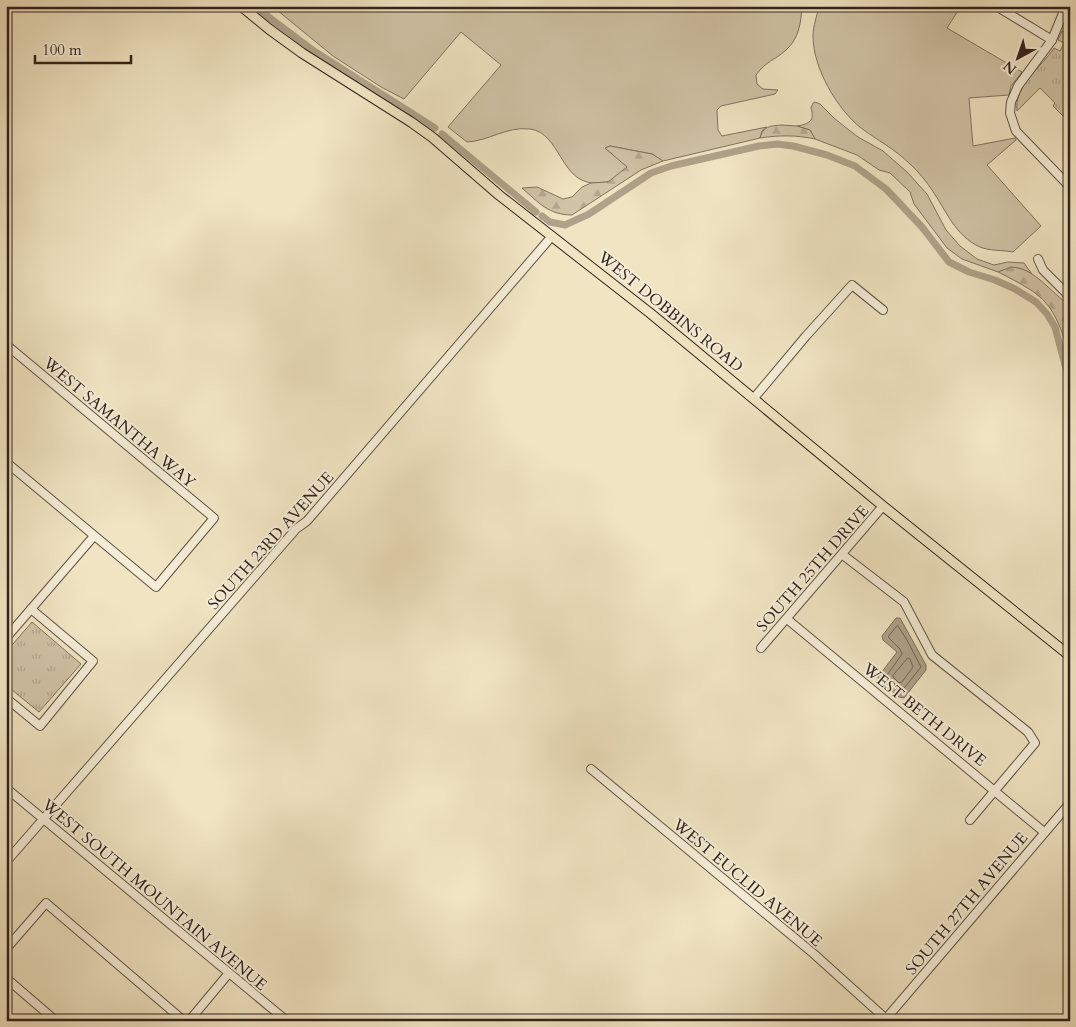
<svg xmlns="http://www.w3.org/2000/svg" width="1076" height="1027" viewBox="0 0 1076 1027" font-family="Cardo,serif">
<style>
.green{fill:#d0c3a6;stroke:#807362}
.forest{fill:url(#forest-firs);stroke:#807362}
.park{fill:url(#park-tufts);stroke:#807362}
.water{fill:#afa28a;stroke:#7d6f5e}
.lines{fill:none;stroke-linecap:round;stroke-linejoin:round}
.shore{stroke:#706254;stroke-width:1}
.canal{stroke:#afa28a;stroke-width:7}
.minor-casing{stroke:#615346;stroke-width:10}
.major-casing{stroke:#31231d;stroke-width:11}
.minor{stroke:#f5edd7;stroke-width:8}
.major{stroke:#f0e4c2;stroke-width:9}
.labels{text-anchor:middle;stroke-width:4;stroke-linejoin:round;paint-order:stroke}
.street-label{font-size:16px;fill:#31231d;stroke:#f5edd7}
</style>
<defs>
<pattern id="forest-firs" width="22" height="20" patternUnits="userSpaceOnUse" patternTransform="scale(1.25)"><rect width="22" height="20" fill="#d0c3a6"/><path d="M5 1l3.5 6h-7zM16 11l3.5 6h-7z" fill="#b3a78e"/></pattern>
<pattern id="park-tufts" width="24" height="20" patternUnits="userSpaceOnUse" patternTransform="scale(1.25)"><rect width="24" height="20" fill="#d0c3a6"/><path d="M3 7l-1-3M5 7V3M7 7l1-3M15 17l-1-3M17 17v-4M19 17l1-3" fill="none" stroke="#b3a78e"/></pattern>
</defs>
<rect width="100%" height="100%" fill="#f0e4c2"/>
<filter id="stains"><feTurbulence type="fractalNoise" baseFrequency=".004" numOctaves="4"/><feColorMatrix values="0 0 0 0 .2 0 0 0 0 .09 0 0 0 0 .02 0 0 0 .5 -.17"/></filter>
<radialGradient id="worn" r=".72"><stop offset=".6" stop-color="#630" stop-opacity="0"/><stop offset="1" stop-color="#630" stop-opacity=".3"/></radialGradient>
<g class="green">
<path d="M272 6H802C801 22 799 39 786 50 774 61 767 60 756 75L757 84 763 89 778 90 775 94 721 106 717 110 718 130 722 136 767 127 762 131 760 138 663 161 652 154 610 146 605 148 628 167C622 171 616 177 610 181 606 183 599 182 595 183 560 183 561 133 530 129 507 126 489 141 467 142L448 127 501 65 461 32 404 99 381 87 333 56Z"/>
<path d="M819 6H843L850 11 854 6H961L947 28 1022 72 1011 86 1009 95 969 98 973 146 1015 138 1016 140 987 165 1041 226 1013 252C1003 250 989 251 980 247 955 236 946 210 932 190 926 181 918 171 910 164 895 149 877 140 861 128 837 109 813 68 813 36 813 26 817 16 819 6Z"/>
<path d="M815 102 820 104 834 118 845 127 858 137 883 151 907 172 927 194 946 230 960 246 977 259 994 265 1008 262 1024 263 1032 274C1017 266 1014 266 998 272L962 259 947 248 914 204 910 192 890 173 879 170 857 155 815 139 810 130 797 126C809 124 815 121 811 108L813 103Z"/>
</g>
<g class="forest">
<path d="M781 125 797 126 810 130 815 139C796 135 780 135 760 138 763 126 770 126 781 125Z"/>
<path d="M610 146 652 154 663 161 641 170 572 215C549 215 539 203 522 188L537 187 563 199 572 197 582 187 591 183 608 182 627 167 605 148Z"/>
<path d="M1011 267C1036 268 1050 293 1070 305V356C1053 303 1048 297 998 272Z"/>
</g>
<g class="park">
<path d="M1070 27V123L1053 106 1055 103 1040 88 1017 111C1014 85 1041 68 1054 48L1060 51 1064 43 1058 40 1062 31 1067 33Z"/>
<polygon points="32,622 81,664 39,712 6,685 6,652"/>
</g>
<polygon class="water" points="896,618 900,618 926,665 926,670 904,698 899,697 879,681 878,677 897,652 883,640 882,636"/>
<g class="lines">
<g class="shore">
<polygon points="898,626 907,640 921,667 901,692 885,678 902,654 900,649 888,637 896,627"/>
<polygon points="908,658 910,659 913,667 902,682 899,683 894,678 893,676"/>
</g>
<g class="canal">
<polyline points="254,6 314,51 435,128"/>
<polyline points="442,134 536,212"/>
<polyline points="542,216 550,222 565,225 589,214 651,173 671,166 759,146 777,144 793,146 827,155 855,166 886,189 922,227 949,262 969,272 995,280 1015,289 1036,302 1047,314 1055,327 1070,384"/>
</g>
<defs>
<g id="minor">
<polyline points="996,6 1052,40"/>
<polyline points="1066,6 1052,40 1018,86 1011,102 1010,113 1016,131 1070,187"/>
<polyline points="1038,259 1043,270 1070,297"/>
<polyline points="6,350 9,347 214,518 156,587 6,462"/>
<polyline points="754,398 806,336 852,285 883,310"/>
<polyline points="843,555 904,602 932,655 1028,732 1035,743 970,820"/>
<polyline points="787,619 1044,832"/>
<polyline points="6,638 94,536"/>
<polyline points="761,648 883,506"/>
<polyline points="6,698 40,726 93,661 31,609"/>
<polyline points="591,769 814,954 886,1019"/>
<polyline points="6,788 287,1021"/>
<polyline points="6,862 296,529 307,521 552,236"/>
<polyline points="6,949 46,903 184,1021"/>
<polyline points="6,978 56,1021"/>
<polyline points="189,1021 229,973"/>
<polyline points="884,1021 1070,803"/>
</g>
<polyline id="major" points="241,6 269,29 302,53 411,122 432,137 499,195 650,313 883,506 1070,656"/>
</defs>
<use href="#minor" class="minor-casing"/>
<use href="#major" class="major-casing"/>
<use href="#minor" class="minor"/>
<use href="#major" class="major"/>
</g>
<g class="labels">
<g class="street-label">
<text transform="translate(671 311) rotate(39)" y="6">WEST DOBBINS ROAD</text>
<text transform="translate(120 422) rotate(40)" y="6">WEST SAMANTHA WAY</text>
<text transform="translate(270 540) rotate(-48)" y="6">SOUTH 23RD AVENUE</text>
<text transform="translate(812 568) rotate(-49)" y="6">SOUTH 25TH DRIVE</text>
<text transform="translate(925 714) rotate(39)" y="6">WEST BETH DRIVE</text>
<text transform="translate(748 882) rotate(40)" y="6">WEST EUCLID AVENUE</text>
<text transform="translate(155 894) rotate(40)" y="6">WEST SOUTH MOUNTAIN AVENUE</text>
<text transform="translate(966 903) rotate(-50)" y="6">SOUTH 27TH AVENUE</text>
</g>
</g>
<rect width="1076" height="1027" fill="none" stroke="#f0e4c2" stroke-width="25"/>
<rect x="8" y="8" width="1061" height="1012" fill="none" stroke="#31231d" stroke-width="2.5"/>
<rect x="12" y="12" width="1051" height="1002" fill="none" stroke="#31231d"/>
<g transform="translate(1018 58) rotate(220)" stroke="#f5edd7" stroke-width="4" paint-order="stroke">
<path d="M0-4L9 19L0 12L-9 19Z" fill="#31231d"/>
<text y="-8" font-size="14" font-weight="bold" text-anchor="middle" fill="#31231d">N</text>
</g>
<path d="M35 55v8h96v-8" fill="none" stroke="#31231d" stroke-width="2.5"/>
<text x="42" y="55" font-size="15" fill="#31231d" stroke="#f5edd7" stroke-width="4" paint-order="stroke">100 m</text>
<rect width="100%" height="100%" filter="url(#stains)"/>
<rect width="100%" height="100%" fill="url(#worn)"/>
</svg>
